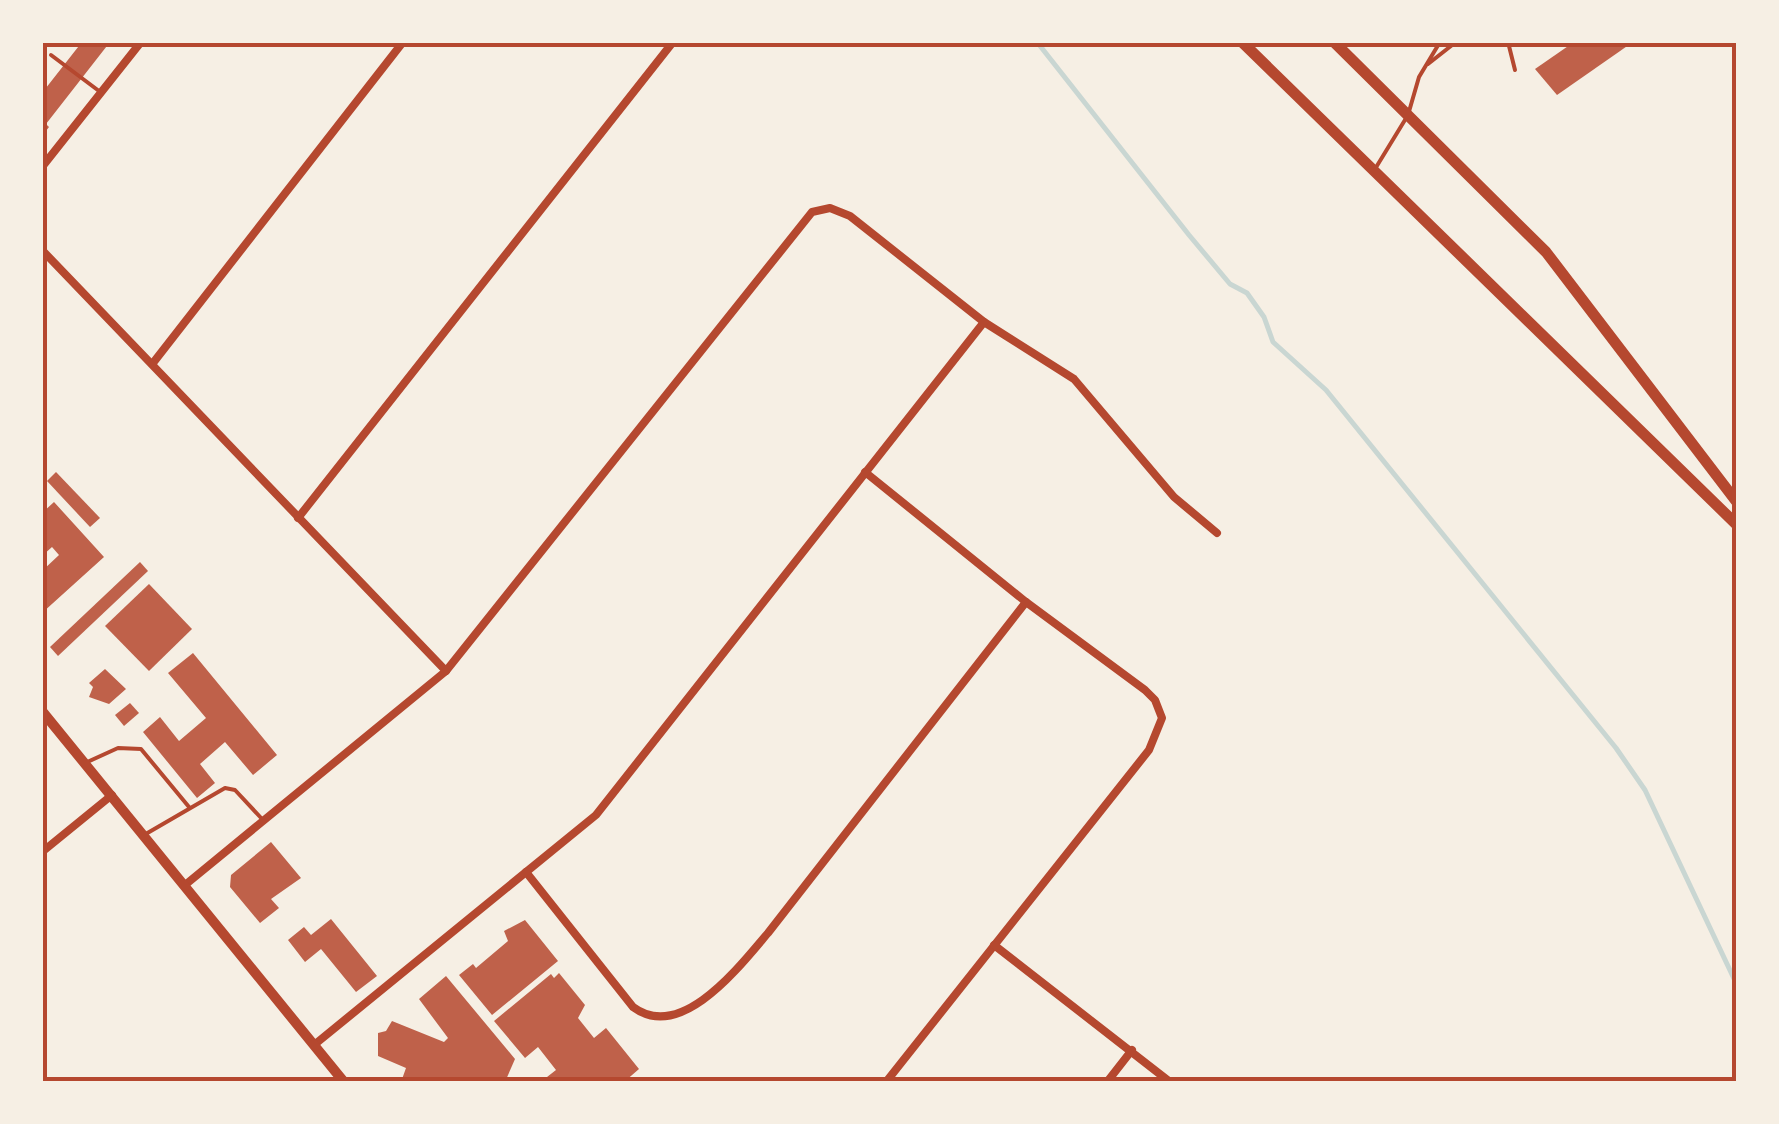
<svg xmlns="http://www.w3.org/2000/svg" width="1779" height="1124" viewBox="0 0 1779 1124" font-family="Quicksand,sans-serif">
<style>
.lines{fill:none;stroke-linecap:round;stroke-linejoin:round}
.stream{stroke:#c9d6d2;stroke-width:5}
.building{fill:#bf614a}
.service{stroke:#b5482f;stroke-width:4}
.minor{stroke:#b5482f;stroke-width:8}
.tertiary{stroke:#b5482f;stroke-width:10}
.secondary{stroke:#b5482f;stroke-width:11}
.neatline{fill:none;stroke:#b5482f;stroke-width:4}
</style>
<rect width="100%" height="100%" fill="#f6efe4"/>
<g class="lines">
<polyline class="stream" points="1037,42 1189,235 1230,284 1247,293 1264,317 1273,342 1326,390 1616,748 1645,790 1736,983"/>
</g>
<g class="building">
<polygon points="82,42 110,42 46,124 49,127 42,136 42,93"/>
<polygon points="1574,42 1633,42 1557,95 1535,69"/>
<polygon points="56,472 100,518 90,527 47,481"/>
<polygon points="54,502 104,557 42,613 42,571 59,555 52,547 42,556 42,513"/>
<polygon points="140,562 148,571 58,656 50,647"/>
<polygon points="149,584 192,629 149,671 105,626"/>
<polygon points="193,653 277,755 253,775 225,742 200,764 215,783 197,798 143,732 160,717 179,741 206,718 168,673"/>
<polygon points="105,669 126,689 109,704 89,697 93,687 89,683"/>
<polygon points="130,703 139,713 124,726 115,715"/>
<polygon points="271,842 301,878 271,899 279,908 260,923 230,887 231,875"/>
<polygon points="331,919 377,976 356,992 321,949 305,962 288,940 304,927 311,935"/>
<polygon points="525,920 558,961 492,1015 459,975 473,964 476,968 508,941 504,931"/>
<polygon points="559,973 585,1005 578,1018 594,1038 606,1028 639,1069 624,1082 551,1082 547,1077 556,1070 538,1047 525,1058 494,1021 551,974 554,978"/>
<polygon points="446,976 515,1059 505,1082 401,1082 406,1068 378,1056 378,1033 386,1031 392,1021 444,1042 448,1038 419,999"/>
</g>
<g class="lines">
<g class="service">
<polyline points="1508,42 1515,70"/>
<polyline points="51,55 99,91"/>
<polyline points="1428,64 1456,42"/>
<polyline points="1375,169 1408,115 1419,77 1440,42"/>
<polyline points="85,763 118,748 141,749 189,807"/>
<polyline points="144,835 225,788 235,790 263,820"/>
</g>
<g class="minor">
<polyline points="42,167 141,42"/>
<polyline points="42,250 446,671"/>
<polyline points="984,322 1074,379 1174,497 1217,533"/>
<polyline points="153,363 403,42"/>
<polyline points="865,472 1026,602 1145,690 1155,700 1162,718 1149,750 886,1082"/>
<polyline points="298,518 673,42"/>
<polyline points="42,852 112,795"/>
<path d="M526 872 633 1007C681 1043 739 967 768 933L1026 602"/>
<polyline points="185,885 446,671 812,212 830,208 850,216 984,322 596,815 314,1045"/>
<polyline points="994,945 1170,1082"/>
<polyline points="1107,1082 1132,1050"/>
</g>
<polyline class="tertiary" points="42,711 344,1082"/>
<g class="secondary">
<polyline points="1242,42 1736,524"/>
<polyline points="1334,42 1546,252 1736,501"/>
</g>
</g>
<rect width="1779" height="1124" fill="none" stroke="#f6efe4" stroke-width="90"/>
<rect x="45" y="45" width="1689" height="1034" class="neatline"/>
</svg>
